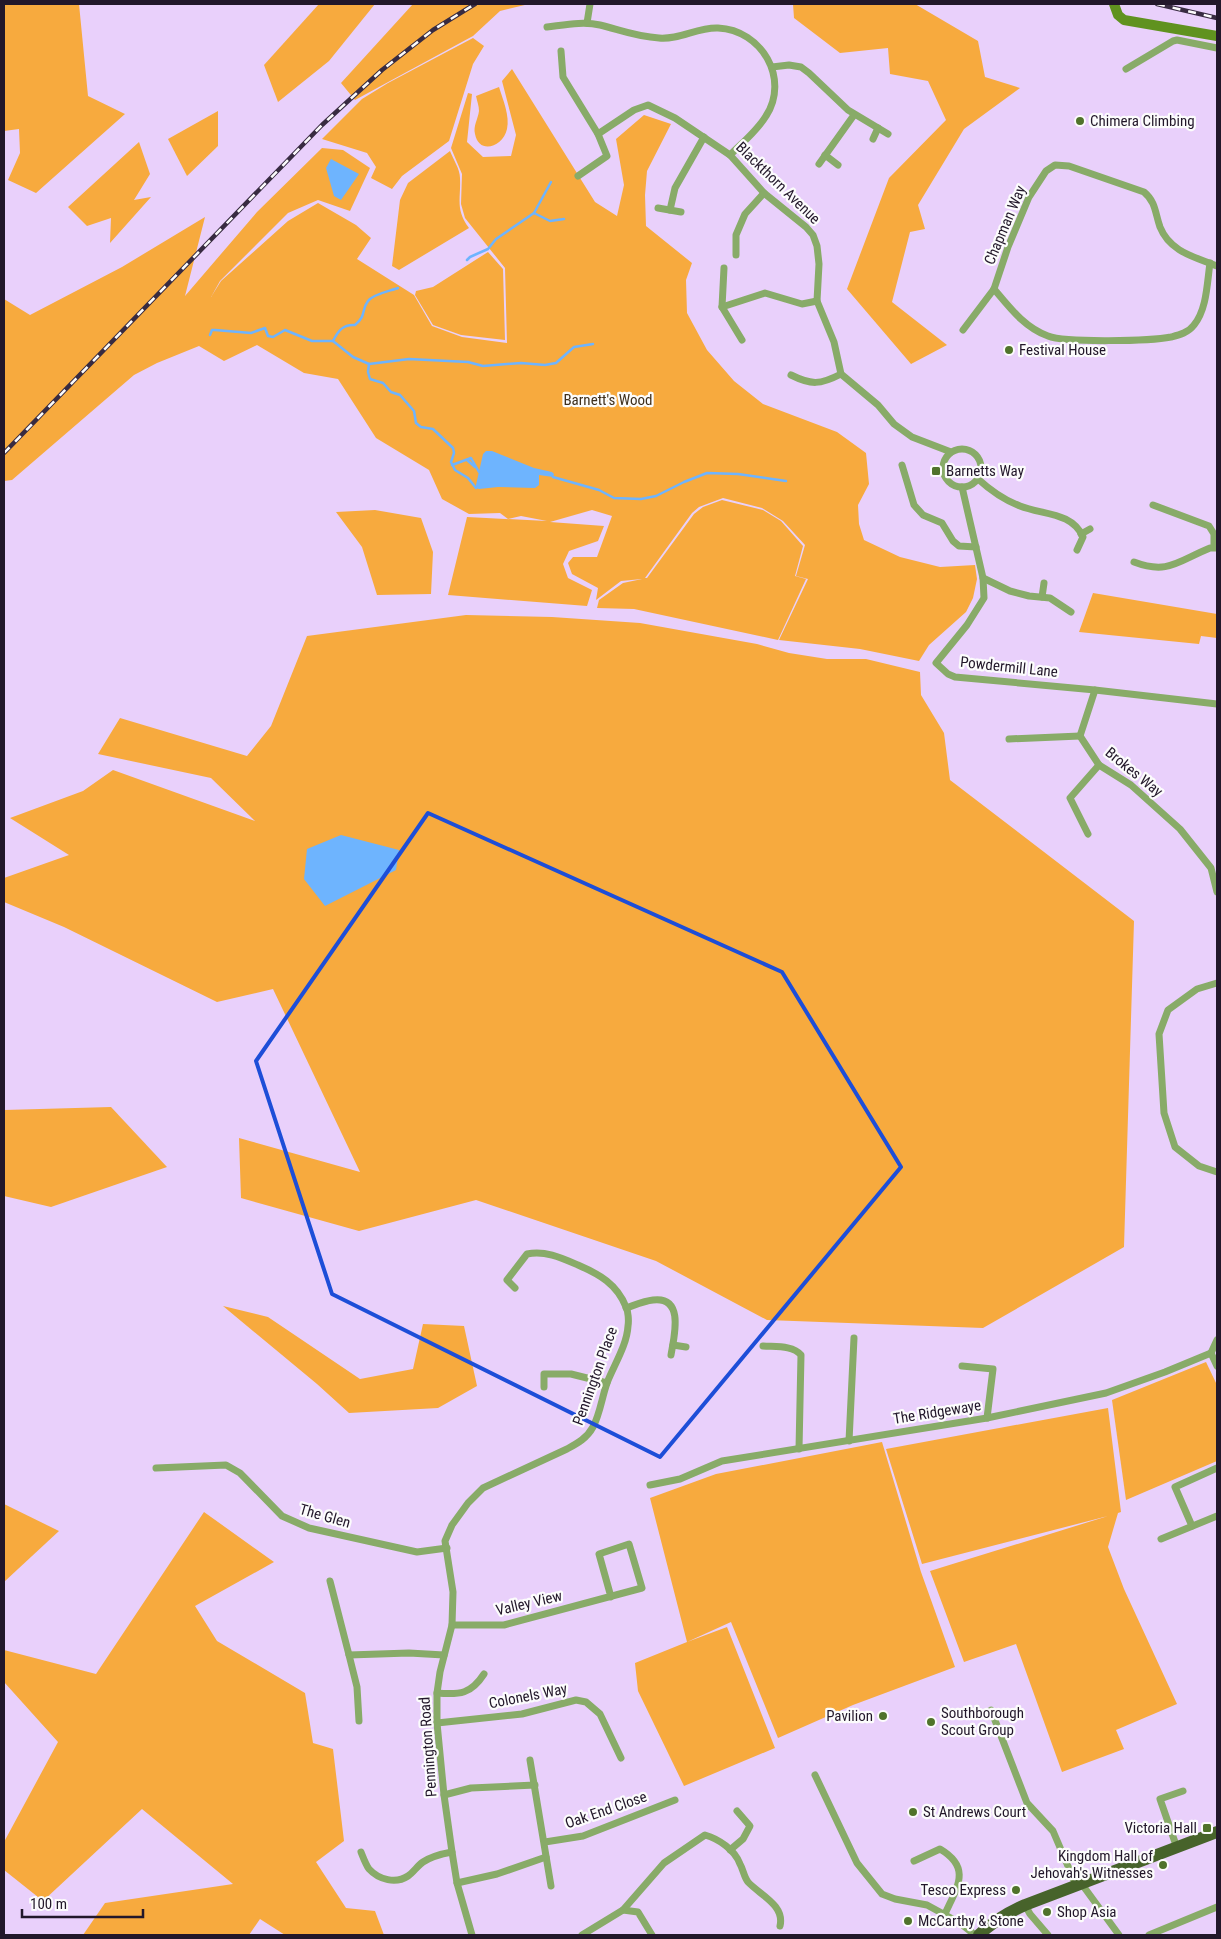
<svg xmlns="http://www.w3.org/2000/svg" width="1221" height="1939" viewBox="0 0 1221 1939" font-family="'Roboto Condensed',sans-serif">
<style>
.green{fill:#f7aa3e}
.water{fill:#6eb4fe}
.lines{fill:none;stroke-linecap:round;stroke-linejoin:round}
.stream{stroke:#6eb4fe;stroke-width:2.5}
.street{stroke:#88ab68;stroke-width:7}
.secondary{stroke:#60921f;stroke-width:10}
.highway{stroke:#47632b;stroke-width:12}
.rail-casing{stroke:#382b41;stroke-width:4.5}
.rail{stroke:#fcfcfc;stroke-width:2.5;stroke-dasharray:8;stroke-linecap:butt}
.marked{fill:none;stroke:#1d4ed8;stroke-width:4;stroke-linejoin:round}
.poi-dot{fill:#50732b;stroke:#fcfcfc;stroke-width:2}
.labels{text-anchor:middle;stroke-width:4.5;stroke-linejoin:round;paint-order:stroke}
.poi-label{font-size:15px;fill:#22172a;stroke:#fcfcfc;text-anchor:start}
.street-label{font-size:15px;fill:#22172a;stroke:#fcfcfc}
.park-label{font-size:15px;fill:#3f2f1c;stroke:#fcfcfc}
</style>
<rect width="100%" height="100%" fill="#e9d0fb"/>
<g class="green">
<polygon points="4,4 79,4 88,96 125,114 36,193 8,180 20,153 19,129 4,131"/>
<polygon points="319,4 375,4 329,61 278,102 264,65"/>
<polygon points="413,4 529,4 500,11 473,36 355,100 341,83"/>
<polygon points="793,4 915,4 978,41 985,77 1020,88 964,129 918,205 925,229 910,232 892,302 947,345 911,364 847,289 889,178 946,120 928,81 890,74 888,48 840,53 794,18"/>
<polygon points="473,38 484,46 473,64 449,141 402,176 392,189 371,178 376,167 367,153 322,139 362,99 388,83"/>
<polygon points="512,69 595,202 617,216 624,185 616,139 644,115 671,124 647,171 645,195 646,226 692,263 686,280 687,313 707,350 734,381 763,404 837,432 866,453 869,484 858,505 859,524 864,540 900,557 940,567 975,565 977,579 973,598 966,612 929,645 919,661 860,649 779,640 808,579 796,576 805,545 783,521 762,508 723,498 699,507 692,513 645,578 647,578 694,514 703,507 722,500 763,510 781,521 803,546 795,576 806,579 778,640 634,609 597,608 599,600 623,583 642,579 621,581 596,600 598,588 572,574 568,563 573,557 597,557 612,516 592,510 550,522 604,526 598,541 569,551 563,564 568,578 592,590 587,606 448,595 467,517 547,521 521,516 508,519 500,513 469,514 442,499 429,470 376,438 338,379 304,373 257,345 224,361 199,346 157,363 134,375 12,480 4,481 4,299 30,315 122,267 205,217 185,296 257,212 322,148 343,150 370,168 350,211 318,200 288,213 220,281 211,297 221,281 288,221 318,203 356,225 371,238 357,259 414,295 432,326 462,337 507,343 505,268 465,218 461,204 462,174 451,148 468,93 472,94 467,142 483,157 511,156 516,135 502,81"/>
<path d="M499 87C503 100 510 116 507 129 503 147 479 155 475 134 473 126 478 119 479 111 479 106 477 101 476 96Z"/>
<polygon points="218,111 218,146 187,176 168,139"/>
<polygon points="139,142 150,174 134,200 151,197 110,243 111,218 87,226 68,207"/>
<path d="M450 151C453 159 460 169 460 178 461 199 455 209 469 228L399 270 392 266 400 200 408 183Z"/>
<polygon points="488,252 503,269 505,340 461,335 433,325 415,295 416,291 433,287"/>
<polygon points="375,510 421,518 433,552 431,594 377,595 362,547 336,512"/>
<polygon points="1093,593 1217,614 1217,638 1201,636 1199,644 1079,632"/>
<polygon points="466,615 552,617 640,623 757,644 789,653 827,659 866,659 920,672 921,695 944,733 950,780 1134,921 1124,1247 983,1328 767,1320 656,1261 476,1200 359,1231 241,1198 239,1138 360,1172 273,989 217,1002 64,927 4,902 4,878 69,855 10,818 83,791 113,770 255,821 211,778 98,754 120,718 247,756 271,726 307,636"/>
<polygon points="111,1107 167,1167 51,1207 4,1196 4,1110"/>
<polygon points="223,1306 268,1317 360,1379 413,1369 423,1324 464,1326 477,1386 438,1408 349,1413 317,1384"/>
<polygon points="1206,1362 1217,1385 1217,1461 1126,1500 1112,1400"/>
<polygon points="1108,1408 1121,1512 1118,1513 1108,1547 1124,1589 1177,1704 1116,1730 1124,1749 1062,1772 1016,1644 964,1662 930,1571 1108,1516 922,1564 886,1449"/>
<polygon points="882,1442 921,1572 955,1667 853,1705 778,1738 731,1622 687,1642 727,1627 775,1748 684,1786 638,1691 635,1663 687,1642 650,1498 716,1474"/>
<polygon points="4,1504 59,1531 4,1582"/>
<polygon points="204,1512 274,1562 195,1606 217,1641 305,1693 313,1743 333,1749 344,1841 316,1862 346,1908 375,1911 384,1935 285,1935 260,1919 249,1935 83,1935 105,1903 233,1884 142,1809 43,1901 4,1870 4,1842 58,1742 4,1682 4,1650 96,1674"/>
</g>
<g class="water">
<polygon points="331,159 359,174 341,200 334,196 326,168"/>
<polygon points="486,451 492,451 534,468 552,472 554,474 553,477 539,475 539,485 535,488 498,487 479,489 476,488 476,485 483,454"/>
<polygon points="341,835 399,850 396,870 325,906 304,879 307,849"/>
</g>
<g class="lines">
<g class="stream">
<polyline points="534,213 551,182"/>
<polyline points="467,260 470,257 488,249 496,239 534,213 550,221 564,219"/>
<polyline points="210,335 212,330 215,330 251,333 265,328 268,336 273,337 285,330 312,341 333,341 353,357 369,364 409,359 468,362 483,366 521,363 545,365 556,363 574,347 593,344"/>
<path d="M333 341C338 331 343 324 355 325 367 315 361 310 368 301 373 294 390 291 398 288"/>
<polyline points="369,364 368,372 370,379 383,383 391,392 400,395 414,411 416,423 421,427 433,429 453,448 454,453 451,462 455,470 468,478 476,488"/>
<polyline points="467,460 475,467"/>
<polyline points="452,465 471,458 479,472"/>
<polyline points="553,477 599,490 614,498 641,499 656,496 684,482 707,473 738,474 786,481"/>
</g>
<g class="street">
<polyline points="587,23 590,4"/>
<path d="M547 27C564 25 583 21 600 25 620 30 637 37 659 38 679 40 698 27 718 28 762 30 790 79 766 116 757 131 742 143 730 155"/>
<polyline points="561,51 563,77 598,134 634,110 648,105 675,118 730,155 764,193 806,227 813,235 817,246 819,264 817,301 834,342 841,374 878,405 894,424 912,437 951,452"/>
<polyline points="772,67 789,65 801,67 809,73 848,110 888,134"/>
<polyline points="1126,69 1173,41 1177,40 1217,48"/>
<polyline points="873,139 878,128"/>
<polyline points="825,155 838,165"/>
<polyline points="819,164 854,115"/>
<polyline points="578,176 607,156 598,134"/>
<polyline points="658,208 681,212"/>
<polyline points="670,210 675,188 704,137"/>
<polyline points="736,255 736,235 745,214 764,193"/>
<path d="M994 289C1010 308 1025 328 1048 336 1066 343 1151 341 1171 337 1179 335 1188 333 1194 325 1207 309 1207 283 1210 263"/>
<polyline points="722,307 724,268"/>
<path d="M963 330 994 289 1008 247 1029 197 1046 171 1055 165 1069 166 1144 192C1156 202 1155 213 1160 227 1170 252 1195 257 1217 266"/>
<polyline points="742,340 722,307 765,293 802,304 817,301"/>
<path d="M791 375C811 385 820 385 841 374"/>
<circle cx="962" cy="468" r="19"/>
<polyline points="902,465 914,505 923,515 942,523 953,541 959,546 976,547"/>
<path d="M978 479C990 490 1004 500 1020 506 1043 515 1072 512 1083 537L1077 550"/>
<polyline points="962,487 983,578 984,598 967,625 936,663 948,674 955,677 1095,690 1217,704"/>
<polyline points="1153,505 1209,526 1214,534 1214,547"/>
<polyline points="1081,534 1090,529"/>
<path d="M1134 562C1168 575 1178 561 1210 548H1217"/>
<polyline points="983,578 1010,591 1029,596 1050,598 1071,612"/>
<polyline points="1042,597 1044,583"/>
<polyline points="1095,690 1080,736 1099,765 1131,785 1180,829 1211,868 1217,892"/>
<polyline points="1009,739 1080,736"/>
<polyline points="1088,834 1070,798 1099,765"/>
<polyline points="1217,983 1197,989 1168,1010 1159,1034 1164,1113 1175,1147 1199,1166 1217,1172"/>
<path d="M626 1308C635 1305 644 1301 653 1300 685 1296 674 1337 671 1355"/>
<polyline points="673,1345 686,1347"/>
<path d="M763 1346C775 1347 793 1345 801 1355L799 1449"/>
<polyline points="1211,1353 1217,1340"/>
<polyline points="962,1366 993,1369 987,1418"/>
<polyline points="544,1387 544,1374 571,1374 607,1383"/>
<polyline points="849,1441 854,1338"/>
<polyline points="156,1468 226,1465 240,1473 282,1516 309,1528 417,1552 447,1548"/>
<polyline points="650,1485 680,1479 722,1461 987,1418 1106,1393 1165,1372 1211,1353 1217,1366"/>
<polyline points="1192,1526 1175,1487 1217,1468"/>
<polyline points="1161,1539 1217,1516"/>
<polyline points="330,1581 349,1655 409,1653 444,1655"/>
<polyline points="452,1625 504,1625 642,1588 629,1544 599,1554 611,1597"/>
<polyline points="349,1655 357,1687 359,1721"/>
<path d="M437 1693C460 1695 471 1694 484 1674"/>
<polyline points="991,1710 1027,1803 1053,1831 1076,1885"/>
<polyline points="437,1723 522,1714 576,1700 586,1702 600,1714 621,1758"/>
<polyline points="530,1760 551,1886"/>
<polyline points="815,1775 857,1863 882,1894 895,1899 927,1905 960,1923 975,1935"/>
<polyline points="444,1795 471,1788 535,1785"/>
<polyline points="545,1842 583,1836 675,1800"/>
<polyline points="1177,1848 1160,1799 1183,1791"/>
<polyline points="730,1850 743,1839 750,1826 737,1811"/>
<path d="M361 1852C363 1857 366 1865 369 1869 379 1880 396 1884 408 1876 414 1872 417 1866 423 1862 432 1856 441 1854 452 1852"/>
<path d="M914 1861 940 1849C972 1868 957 1887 945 1914"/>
<polyline points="457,1883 497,1874 546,1857"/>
<polyline points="1081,1883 1119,1935"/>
<polyline points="1025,1905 1030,1914 1048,1935"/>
<path d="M623 1910 664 1863 705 1835C719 1839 735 1850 740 1864 743 1869 744 1877 748 1882 760 1895 785 1905 780 1926"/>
<path d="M472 1935 457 1883 452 1852 444 1795 437 1723V1693L440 1672 452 1625 453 1592 445 1541 452 1525 468 1503 483 1488 567 1449C578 1443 587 1438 593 1427 600 1414 602 1397 607 1383 614 1365 627 1345 628 1326 629 1320 628 1311 626 1307 617 1284 599 1274 578 1265 562 1258 545 1250 527 1254L507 1280 515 1288"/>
<polyline points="582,1935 623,1910 638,1912 652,1935"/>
<polyline points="1149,1935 1217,1907"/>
</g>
<polyline class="secondary" points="1114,4 1118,15 1124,20 1217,36"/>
<path class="highway" d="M979 1935C993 1921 1007 1913 1025 1905L1217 1832"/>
<defs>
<g id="rail">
<polyline points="1157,4 1217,18"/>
<polyline points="4,453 322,125 382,70 433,30 475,4"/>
</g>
</defs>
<use href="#rail" class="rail-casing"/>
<use href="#rail" class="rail"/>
</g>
<path class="marked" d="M428 813 782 972 901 1167 660 1457 332 1294 256 1061Z"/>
<g class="poi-dot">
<circle cx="1080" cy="121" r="5"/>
<circle cx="1009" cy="350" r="5"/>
<rect x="931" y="466" width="10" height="10" rx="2.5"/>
<circle cx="883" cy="1716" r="5"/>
<circle cx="931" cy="1722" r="5"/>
<circle cx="913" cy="1812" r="5"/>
<rect x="1202" y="1823" width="10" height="10" rx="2.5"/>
<circle cx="1163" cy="1865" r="5"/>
<circle cx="1016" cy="1890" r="5"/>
<circle cx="1047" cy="1912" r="5"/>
<circle cx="908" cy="1921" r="5"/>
</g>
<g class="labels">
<g class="poi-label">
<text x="1090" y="126">Chimera Climbing</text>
<text x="1019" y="355">Festival House</text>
<text x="946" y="476">Barnetts Way</text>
<text x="941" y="1718">Southborough<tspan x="941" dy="17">Scout Group</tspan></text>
<text x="873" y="1721" text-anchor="end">Pavilion</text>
<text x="923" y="1817">St Andrews Court</text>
<text x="1197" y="1833" text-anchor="end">Victoria Hall</text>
<text x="1153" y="1861" text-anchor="end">Kingdom Hall of<tspan x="1153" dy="17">Jehovah's Witnesses</tspan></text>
<text x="1006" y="1895" text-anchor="end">Tesco Express</text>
<text x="1057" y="1917">Shop Asia</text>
<text x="918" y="1926">McCarthy &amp; Stone</text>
</g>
<g class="street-label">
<text transform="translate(778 183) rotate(44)" y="5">Blackthorn Avenue</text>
<text transform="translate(1005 225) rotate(-67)" y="5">Chapman Way</text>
<text transform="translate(1009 667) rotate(6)" y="5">Powdermill Lane</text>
<text transform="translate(1134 772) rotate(39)" y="5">Brokes Way</text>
<text transform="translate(595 1376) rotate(-70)" y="5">Pennington Place</text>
<text transform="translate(937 1412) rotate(-9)" y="5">The Ridgewaye</text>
<text transform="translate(325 1516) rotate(16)" y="5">The Glen</text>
<text transform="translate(529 1603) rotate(-13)" y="5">Valley View</text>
<text transform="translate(528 1696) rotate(-11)" y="5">Colonels Way</text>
<text transform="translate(428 1747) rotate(-94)" y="5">Pennington Road</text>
<text transform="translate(606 1810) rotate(-19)" y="5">Oak End Close</text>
</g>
<g class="park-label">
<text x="608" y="405">Barnett's Wood</text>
</g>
</g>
<rect width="1221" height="1939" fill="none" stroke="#22172a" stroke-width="10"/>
<path d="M22 1909v8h121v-8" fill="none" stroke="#22172a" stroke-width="2.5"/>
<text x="30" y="1909" font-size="15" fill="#22172a" stroke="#fcfcfc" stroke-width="4" paint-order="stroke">100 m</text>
</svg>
